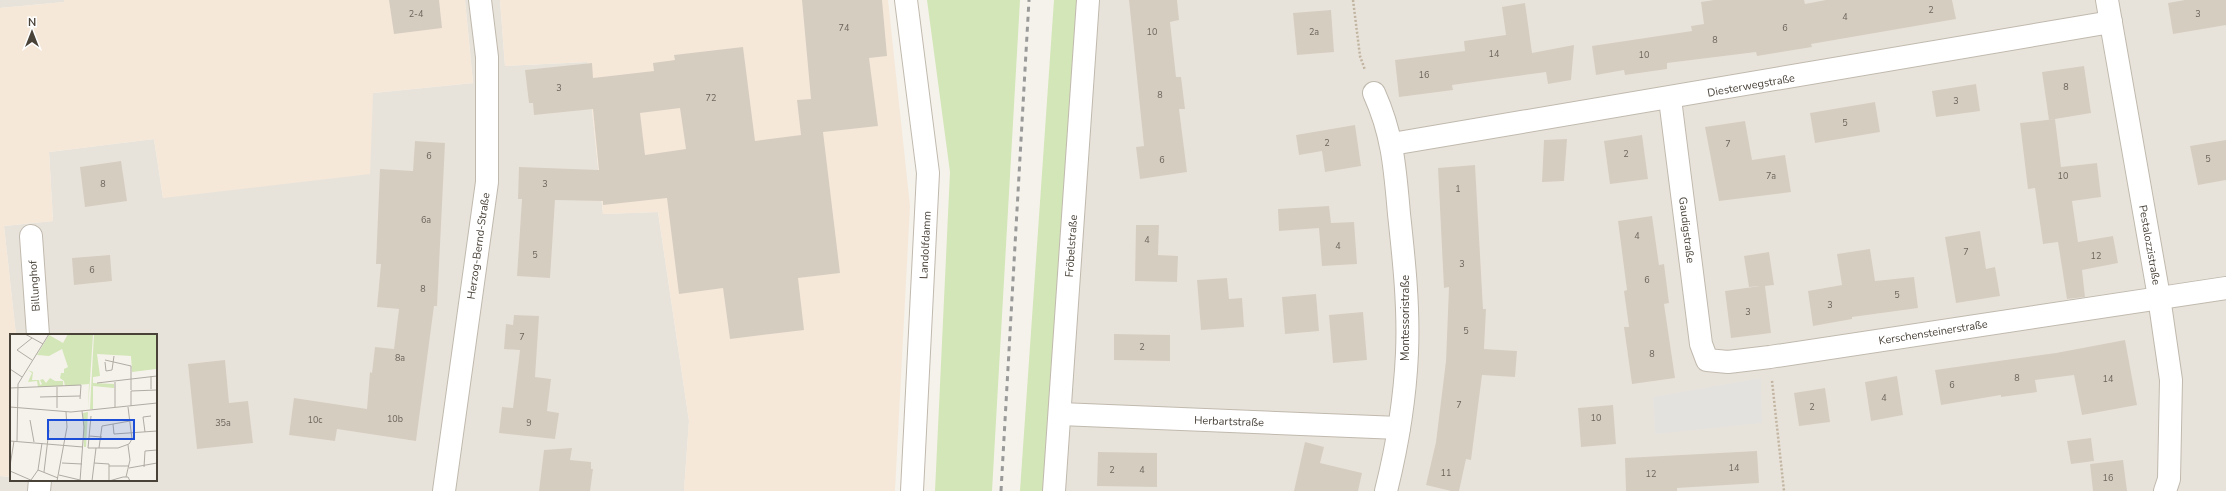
<svg xmlns="http://www.w3.org/2000/svg" width="2226" height="491" viewBox="0 0 2226 491" font-family="'Nunito Sans',sans-serif">
<style>
.residential{fill:#e8e3da}
.commercial{fill:#f5e8d9}
.green{fill:#d3e6b7}
.parking{fill:#e4e2df}
.building{fill:#d6cdc1;fill-rule:evenodd}
.lines{fill:none;stroke-linecap:round;stroke-linejoin:round}
.minor-casing{stroke:#c0b9ae;stroke-width:24}
.path{stroke:#c1b4a0;stroke-width:2.5;stroke-dasharray:2 2;stroke-linecap:butt}
.minor{stroke:#fff;stroke-width:22}
.rail{stroke:#999;stroke-width:3;stroke-dasharray:5 5;stroke-linecap:butt}
.labels{text-anchor:middle;stroke-width:3.5;stroke-linejoin:round;paint-order:stroke}
.number-label{font-size:9px;fill:#6c655b}
.street-label{font-size:11px;fill:#494239;stroke:#fff}
.inset-road{fill:none;stroke:#b0aca4;stroke-width:1}
.view{fill:#1d4ed8;fill-opacity:0.15;stroke:#1d4ed8;stroke-width:2}
.inset-edge{fill:none;stroke:#494239;stroke-width:2}
</style>
<rect width="100%" height="100%" fill="#f5f2eb"/>
<g class="residential">
<polygon points="0,0 64,0 64,2 0,8"/>
<polygon points="465,0 500,0 505,66 587,62 603,214 658,212 689,421 684,491 0,491 0,476 11,477 11,480 156,480 156,335 16,335 4,226 53,221 49,152 154,139 163,198 373,93 473,83"/>
<polygon points="1085,0 2226,0 2226,491 1049,491"/>
</g>
<g class="commercial">
<polygon points="64,0 465,0 473,83 373,93 370,174 163,198 154,139 49,152 53,221 4,226 16,335 11,335 11,477 0,476 0,8 64,2"/>
<polygon points="500,0 888,0 910,206 895,491 684,491 689,421 658,212 603,214 587,62 505,66"/>
</g>
<g class="green">
<polygon points="927,0 1020,0 992,491 935,491 950,172"/>
<polygon points="1054,0 1085,0 1049,491 1020,491"/>
</g>
<polygon class="parking" points="1761,378 1762,423 1655,434 1653,397"/>
<g class="building">
<polygon points="389,0 439,0 442,28 394,34"/>
<path d="M802 0H882L887 56 869 58 878 126 823 132 840 273 798 278 804 330 730 339 723 288 679 294 667 198 603 205V201L555 200 550 278 517 276 522 199H518L519 167 599 170 593 109 534 115 533 103H529L525 70 592 63 593 78 654 71 653 63 675 60 674 55 743 47 755 141 801 135 797 100 811 99ZM680 108 686 149 645 155 640 113Z"/>
<polygon points="1129,0 1177,0 1179,20 1170,22 1176,77 1181,77 1185,109 1179,109 1187,172 1140,179 1136,147 1144,146"/>
<polygon points="1714,0 1804,0 1805,4 1826,0 1952,0 1956,19 1811,44 1812,47 1757,56 1756,52 1667,63 1667,69 1625,75 1624,70 1596,75 1592,46 1692,31 1691,26 1704,24 1701,2"/>
<polygon points="2185,0 2226,0 2226,25 2173,34 2168,3"/>
<polygon points="1525,3 1532,53 1574,45 1571,80 1548,84 1546,72 1452,85 1453,90 1399,97 1395,60 1465,51 1464,41 1506,35 1502,7"/>
<polygon points="1331,10 1334,52 1297,55 1293,13"/>
<polygon points="2084,66 2091,113 2049,120 2042,72"/>
<polygon points="1976,84 1980,111 1936,117 1932,91"/>
<polygon points="1875,102 1880,132 1815,143 1810,113"/>
<polygon points="2055,119 2061,167 2097,163 2101,197 2072,201 2078,242 2113,236 2118,263 2082,270 2085,297 2067,299 2058,242 2043,244 2035,188 2028,189 2020,123"/>
<polygon points="1745,121 1752,160 1785,155 1791,192 1719,201 1705,127"/>
<polygon points="1355,125 1361,166 1325,172 1322,151 1299,155 1296,135"/>
<polygon points="1642,135 1648,179 1610,184 1604,141"/>
<polygon points="1567,139 1564,181 1542,182 1544,140"/>
<polygon points="2226,140 2226,180 2198,185 2190,146"/>
<polygon points="415,141 445,143 437,306 434,306 416,441 337,429 335,441 289,435 294,398 367,409 370,372 372,373 375,347 394,349 399,309 377,307 381,264 376,264 380,169 413,171"/>
<polygon points="121,161 127,201 85,207 80,167"/>
<polygon points="1475,165 1483,309 1486,309 1484,349 1517,351 1515,377 1482,375 1471,460 1466,459 1459,491 1451,491 1426,485 1436,442 1446,361 1449,287 1444,288 1438,168"/>
<polygon points="1329,206 1331,223 1354,222 1357,264 1322,266 1319,228 1279,231 1278,209"/>
<polygon points="1652,216 1659,265 1664,264 1669,303 1664,304 1675,378 1632,384 1624,327 1629,327 1624,291 1627,290 1618,221"/>
<polygon points="1136,225 1159,225 1158,255 1178,256 1177,282 1135,281"/>
<polygon points="1980,231 1986,269 1995,267 2000,296 1956,303 1945,237"/>
<polygon points="1870,249 1875,281 1914,277 1918,308 1852,317 1852,319 1813,326 1808,291 1842,285 1837,254"/>
<polygon points="1769,252 1774,285 1765,286 1771,333 1731,338 1725,291 1760,286 1749,287 1744,256"/>
<polygon points="110,255 112,281 74,285 72,258"/>
<polygon points="1227,278 1229,299 1242,298 1244,327 1201,330 1197,280"/>
<polygon points="1316,294 1319,331 1285,334 1282,297"/>
<polygon points="1363,312 1367,360 1333,363 1329,315"/>
<polygon points="514,315 539,316 535,377 551,379 547,411 559,413 555,439 499,433 502,407 513,408 520,350 504,349 506,324 513,325"/>
<polygon points="1114,334 1170,335 1170,361 1114,360"/>
<polygon points="2125,340 2137,405 2082,415 2074,375 2035,380 2037,392 2001,397 2001,395 1941,405 1935,370 2056,353"/>
<polygon points="225,360 229,403 248,401 253,443 197,449 188,364"/>
<polygon points="1897,376 1903,415 1871,421 1865,382"/>
<polygon points="1825,388 1830,422 1799,426 1794,393"/>
<polygon points="1613,405 1616,444 1581,447 1578,408"/>
<polygon points="2091,438 2094,461 2071,464 2067,441"/>
<polygon points="1305,442 1324,447 1320,463 1362,473 1358,491 1294,491"/>
<polygon points="572,448 570,460 591,462 591,469 593,469 590,491 539,491 544,450"/>
<polygon points="1757,451 1759,483 1677,488 1677,491 1626,491 1625,458"/>
<polygon points="1098,452 1157,453 1157,487 1097,486"/>
<polygon points="2123,460 2127,491 2093,491 2090,464"/>
</g>
<g class="lines">
<defs>
<g id="minor">
<polyline points="906,0 928,173 912,491"/>
<polyline points="2107,0 2159,297 2171,380 2169,479 2165,491"/>
<path d="M1374 93C1393 135 1395 169 1399 214 1404 260 1409 307 1407 353 1405 399 1397 447 1386 491"/>
<polyline points="1670,99 1701,344 1707,360 1728,362 1770,357 2226,288"/>
<polyline points="1392,144 2111,22"/>
<polyline points="31,236 38,335"/>
<polyline points="1060,414 1399,428"/>
<polyline points="39,491 40,480"/>
<polyline points="444,491 487,182 487,57 480,0"/>
<polyline points="1054,491 1088,0"/>
</g>
</defs>
<use href="#minor" class="minor-casing"/>
<g class="path">
<polyline points="1353,0 1360,56 1365,70"/>
<polyline points="1772,381 1784,491"/>
</g>
<use href="#minor" class="minor"/>
<polyline class="rail" points="1001,491 1029,0"/>
</g>
<g class="labels">
<g class="number-label">
<text x="1931" y="13">2</text>
<text x="416" y="17">2-4</text>
<text x="2198" y="17">3</text>
<text x="1845" y="20">4</text>
<text x="844" y="31">74</text>
<text x="1785" y="31">6</text>
<text x="1152" y="35">10</text>
<text x="1314" y="35">2a</text>
<text x="1715" y="43">8</text>
<text x="1494" y="57">14</text>
<text x="1644" y="58">10</text>
<text x="1424" y="78">16</text>
<text x="2066" y="90">8</text>
<text x="559" y="91">3</text>
<text x="1160" y="98">8</text>
<text x="711" y="101">72</text>
<text x="1956" y="104">3</text>
<text x="1845" y="126">5</text>
<text x="1327" y="146">2</text>
<text x="1728" y="147">7</text>
<text x="1626" y="157">2</text>
<text x="429" y="159">6</text>
<text x="2208" y="162">5</text>
<text x="1162" y="163">6</text>
<text x="1771" y="179">7a</text>
<text x="2063" y="179">10</text>
<text x="103" y="187">8</text>
<text x="545" y="187">3</text>
<text x="1458" y="192">1</text>
<text x="426" y="223">6a</text>
<text x="1637" y="239">4</text>
<text x="1147" y="243">4</text>
<text x="1338" y="249">4</text>
<text x="1966" y="255">7</text>
<text x="535" y="258">5</text>
<text x="2096" y="259">12</text>
<text x="1462" y="267">3</text>
<text x="92" y="273">6</text>
<text x="1647" y="283">6</text>
<text x="423" y="292">8</text>
<text x="1897" y="298">5</text>
<text x="1830" y="308">3</text>
<text x="1748" y="315">3</text>
<text x="1466" y="334">5</text>
<text x="522" y="340">7</text>
<text x="1142" y="350">2</text>
<text x="1652" y="357">8</text>
<text x="400" y="361">8a</text>
<text x="2017" y="381">8</text>
<text x="2108" y="382">14</text>
<text x="1952" y="388">6</text>
<text x="1884" y="401">4</text>
<text x="1459" y="408">7</text>
<text x="1812" y="410">2</text>
<text x="1596" y="421">10</text>
<text x="395" y="422">10b</text>
<text x="315" y="423">10c</text>
<text x="223" y="426">35a</text>
<text x="529" y="426">9</text>
<text x="1734" y="471">14</text>
<text x="1112" y="473">2</text>
<text x="1142" y="473">4</text>
<text x="1446" y="476">11</text>
<text x="1651" y="477">12</text>
<text x="2108" y="481">16</text>
</g>
<g class="street-label">
<text transform="translate(1751 85) rotate(-10)" y="4">Diesterwegstraße</text>
<text transform="translate(1687 230) rotate(83)" y="4">Gaudigstraße</text>
<text transform="translate(925 245) rotate(-87)" y="4">Landolfdamm</text>
<text transform="translate(2150 245) rotate(80)" y="4">Pestalozzistraße</text>
<text transform="translate(478 246) rotate(-82)" y="4">Herzog-Bernd-Straße</text>
<text transform="translate(1071 246) rotate(-86)" y="4">Fröbelstraße</text>
<text transform="translate(34 286) rotate(-94)" y="4">Billunghof</text>
<text transform="translate(1405 318) rotate(-90)" y="4">Montessoristraße</text>
<text transform="translate(1933 332) rotate(-9)" y="4">Kerschensteinerstraße</text>
<text transform="translate(1229 421) rotate(2)" y="4">Herbartstraße</text>
</g>
</g>
<g transform="translate(10 334)">
<rect width="147" height="147" fill="#f5f2eb"/>
<path d="M58 0H83L78 76 79 50 55 52 54 47 50 44 51 39H54V35L58 33 52 15 39 22 27 21 39 1 53 9ZM84 0H147V41L146 35 122 38 121 22 87 20 90 42 83 43V49L104 50V54L83 52V75H80ZM18 36 23 38 22 46H29L30 51 32 50 30 46 33 45 36 49 40 44 45 47H53V52L28 53 27 47 18 48 22 39ZM78 78 76 113H74L73 79Z" fill="#d3e6b7"/>
<path class="inset-road" d="M15 0 33 10M22 4 7 16 22 26M95 26 121 32V56M95 28 96 37 102 36 104 22M0 35 12 43M87 49 147 42M0 54 71 51 70 65M141 55V42M30 63 70 62M121 72V57L147 56M0 73 61 78 147 69M105 73V48M47 74V53M81 82 78 114H108L119 110 122 105 118 73M20 86 24 108M103 90 104 100 147 97M135 98 133 83 141 82M79 102 92 103M0 107 73 113M7 107 8 50 39 0M89 114 92 92 120 87M52 129 72 130M84 129 99 130V147M0 132 4 107M99 132H119M134 133 135 117 147 116M119 134 147 129M28 136 32 109M0 137 23 147M34 138 39 96M49 141 70 146M116 143 120 126 118 111M21 146 28 136 48 144M47 147 57 93 56 78M70 147 74 93 72 77M82 147 86 114M99 147 113 143H118L120 147"/>
<path class="view" d="M38 86H124V105H38Z"/>
<rect width="147" height="147" class="inset-edge"/>
</g>
<g transform="translate(32 32)" stroke="#ffffff" stroke-width="3" paint-order="stroke">
<path d="M0-3L7 15L0 10L-7 15Z" fill="#494239"/>
<text y="-6" font-size="11" font-weight="bold" text-anchor="middle" fill="#494239">N</text>
</g>
</svg>
